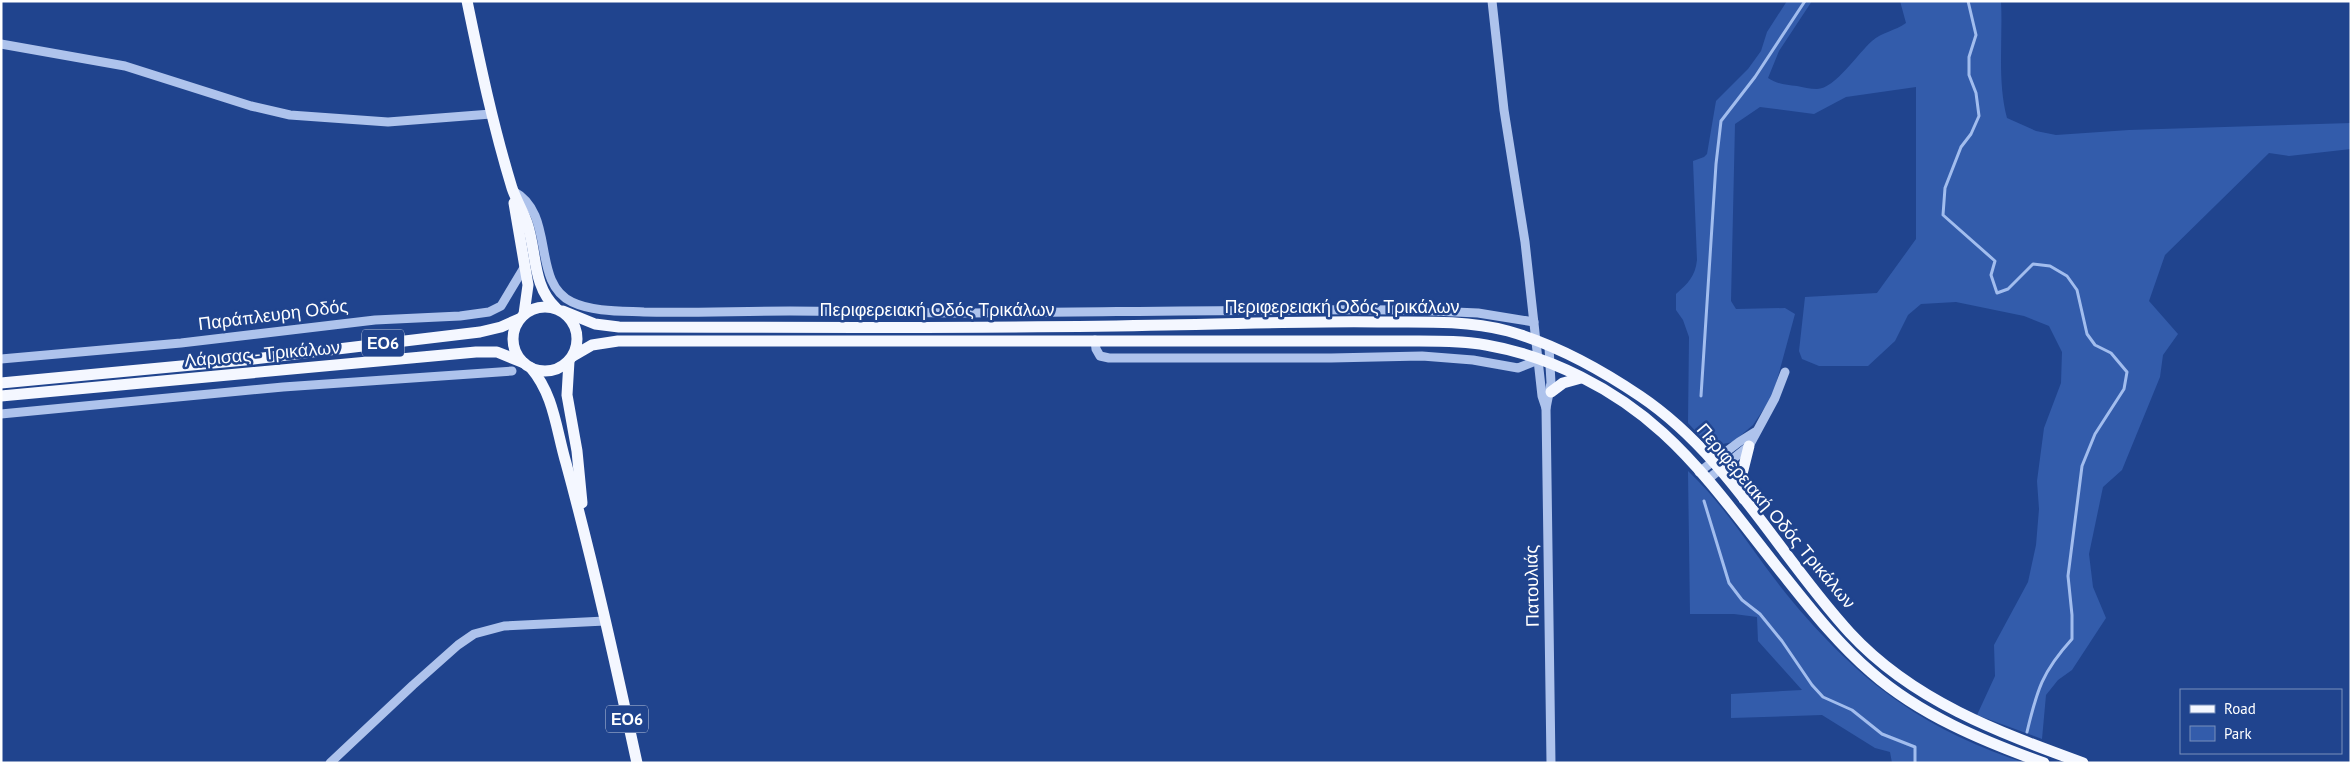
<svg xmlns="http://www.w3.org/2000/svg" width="2352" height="764" viewBox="0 0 2352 764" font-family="'PT Sans',sans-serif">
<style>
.green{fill:#335cab}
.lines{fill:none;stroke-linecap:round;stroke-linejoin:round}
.stream{stroke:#a2bdee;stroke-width:3}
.minor{stroke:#aec3ec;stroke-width:9}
.major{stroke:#f4f7ff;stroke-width:11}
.labels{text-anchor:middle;stroke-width:5;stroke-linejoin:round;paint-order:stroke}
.shield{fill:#20448e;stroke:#bcc7dd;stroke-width:1}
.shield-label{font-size:16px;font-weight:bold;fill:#fff}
.street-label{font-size:18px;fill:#fff;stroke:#20448e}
</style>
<rect width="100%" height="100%" fill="#20448e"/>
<g class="green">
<path d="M1787 1H1812L1779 51 1768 78C1777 84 1786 85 1797 86 1803 87 1810 89 1817 89 1835 89 1858 53 1872 41 1882 32 1895 31 1906 23L1900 1H2001C2003 40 1997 80 2007 118L2036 131 2056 135 2129 130 2351 123V149L2289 156 2269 153 2165 255 2149 301 2178 334 2163 355 2160 377 2122 470 2103 487 2089 554 2093 587 2106 618 2072 670 2058 680 2046 695 2042 739 1977 715 1995 676 1994 645 2028 582 2036 545 2039 509 2037 481 2044 428 2061 383 2062 352 2049 326 2024 316 1956 302 1921 304 1908 315 1895 341 1868 366H1819L1802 359 1799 351 1805 297 1877 293 1916 239V87L1846 97 1814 114 1760 107 1735 124 1731 301 1736 309 1785 308 1795 314 1773 395 1753 425 1733 442 1717 445H1710L1702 438 1688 423 1689 337 1683 320 1676 310V294C1688 283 1695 277 1697 260L1693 161 1704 157 1707 154 1716 101 1748 69 1761 51 1767 32Z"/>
<path d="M1688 471C1725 506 1749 546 1780 586 1812 627 1856 673 1899 702 1937 729 1980 748 2025 763H1892L1890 752 1875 748 1822 715 1731 718V694L1802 690 1758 641 1757 617 1734 614H1690Z"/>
</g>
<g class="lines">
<g class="stream">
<path d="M1968 1 1976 35 1969 57V75L1976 93 1979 116 1971 134 1961 147 1945 188 1943 215 1995 261 1991 275 1997 293 2008 289 2033 264 2050 266 2067 276 2077 290 2087 334 2095 345 2111 353 2127 372 2124 389 2095 434 2082 466 2068 576 2072 615V639C2042 672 2037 690 2027 732"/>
<polyline points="1701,396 1716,164 1721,121 1755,77 1805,1"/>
<polyline points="1704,501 1729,583 1742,600 1760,614 1782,641 1812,685 1823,697 1852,710 1882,734 1915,747 1915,763"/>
</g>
<g class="minor">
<polyline points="1492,1 1504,110 1525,242 1542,396 1546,408"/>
<polyline points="1,44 125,66 251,106 290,115 388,122 491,114"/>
<path d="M513 191C557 214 530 282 572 302 593 312 621 311 644 312 693 313 741 311 790 311 851 311 911 313 971 313 1117 312 1264 309 1410 310L1478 313 1534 322"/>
<polyline points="1095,340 1096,349 1100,356 1109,358 1331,358 1422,356 1473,360 1518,368 1538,360"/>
<polyline points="1549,347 1551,383 1546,408 1551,763"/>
<polyline points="1,359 181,343 375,320 460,316 489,312 501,306 525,266"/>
<polyline points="1,414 283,387 512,371"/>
<polyline points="1699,472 1739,442 1755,432"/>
<polyline points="1707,480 1749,446 1775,398 1785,372"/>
<polyline points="330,763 413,685 458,645 474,634 504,626 605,621"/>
</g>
<g class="major">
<path d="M467 1C480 64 493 126 512 188 516 200 523 211 527 223 537 252 532 286 556 308"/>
<polyline points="514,203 528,285 524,314"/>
<circle cx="545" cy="339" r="32"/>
<path d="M563 311 595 324 619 327C802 327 984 329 1166 325 1237 324 1308 321 1378 322 1421 322 1466 320 1508 331 1554 344 1600 369 1640 396 1728 455 1779 556 1850 633 1913 701 1998 732 2083 763"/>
<path d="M573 356 592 345 618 341H1419C1442 341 1464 341 1486 345 1550 356 1615 389 1663 433 1708 474 1744 526 1782 573 1810 608 1837 643 1871 672 1920 715 1983 741 2044 763"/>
<polyline points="569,361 567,395 577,451 582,503"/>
<path d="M531 368C554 395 556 429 566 463 593 562 615 662 637 763"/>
<polyline points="1,383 245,360 480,332 501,327 519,319"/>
<polyline points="1551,392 1563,383 1581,378"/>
<polyline points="1,396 476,352 497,352 524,363"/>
<polyline points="1744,499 1742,474 1749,446"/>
</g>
</g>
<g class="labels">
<g class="shield">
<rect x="362" y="329.5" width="42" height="27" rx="4"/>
<rect x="606" y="705.5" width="42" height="27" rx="4"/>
</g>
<g class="shield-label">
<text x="383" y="349">ΕΟ6</text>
<text x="627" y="725">ΕΟ6</text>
</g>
<g class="street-label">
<text x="1342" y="313">Περιφερειακή Οδός Τρικάλων</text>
<text x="937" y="316">Περιφερειακή Οδός Τρικάλων</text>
<text transform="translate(273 315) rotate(-7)" y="6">Παράπλευρη Οδός</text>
<text transform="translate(262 354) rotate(-5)" y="6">Λάρισας - Τρικάλων</text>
<text transform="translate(1776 516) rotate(50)" y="6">Περιφερειακή Οδός Τρικάλων</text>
<text transform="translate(1532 586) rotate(-91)" y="6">Πατουλιάς</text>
</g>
</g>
<rect width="2352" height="764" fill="none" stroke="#ffffff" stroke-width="5"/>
<rect x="2180" y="689" width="162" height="65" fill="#20448e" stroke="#798fbb"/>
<rect x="2190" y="705" width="25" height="8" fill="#f4f7ff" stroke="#798fbb"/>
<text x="2224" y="714" font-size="15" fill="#ffffff">Road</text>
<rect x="2190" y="726" width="25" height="15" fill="#335cab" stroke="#798fbb"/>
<text x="2224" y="739" font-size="15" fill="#ffffff">Park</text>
</svg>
